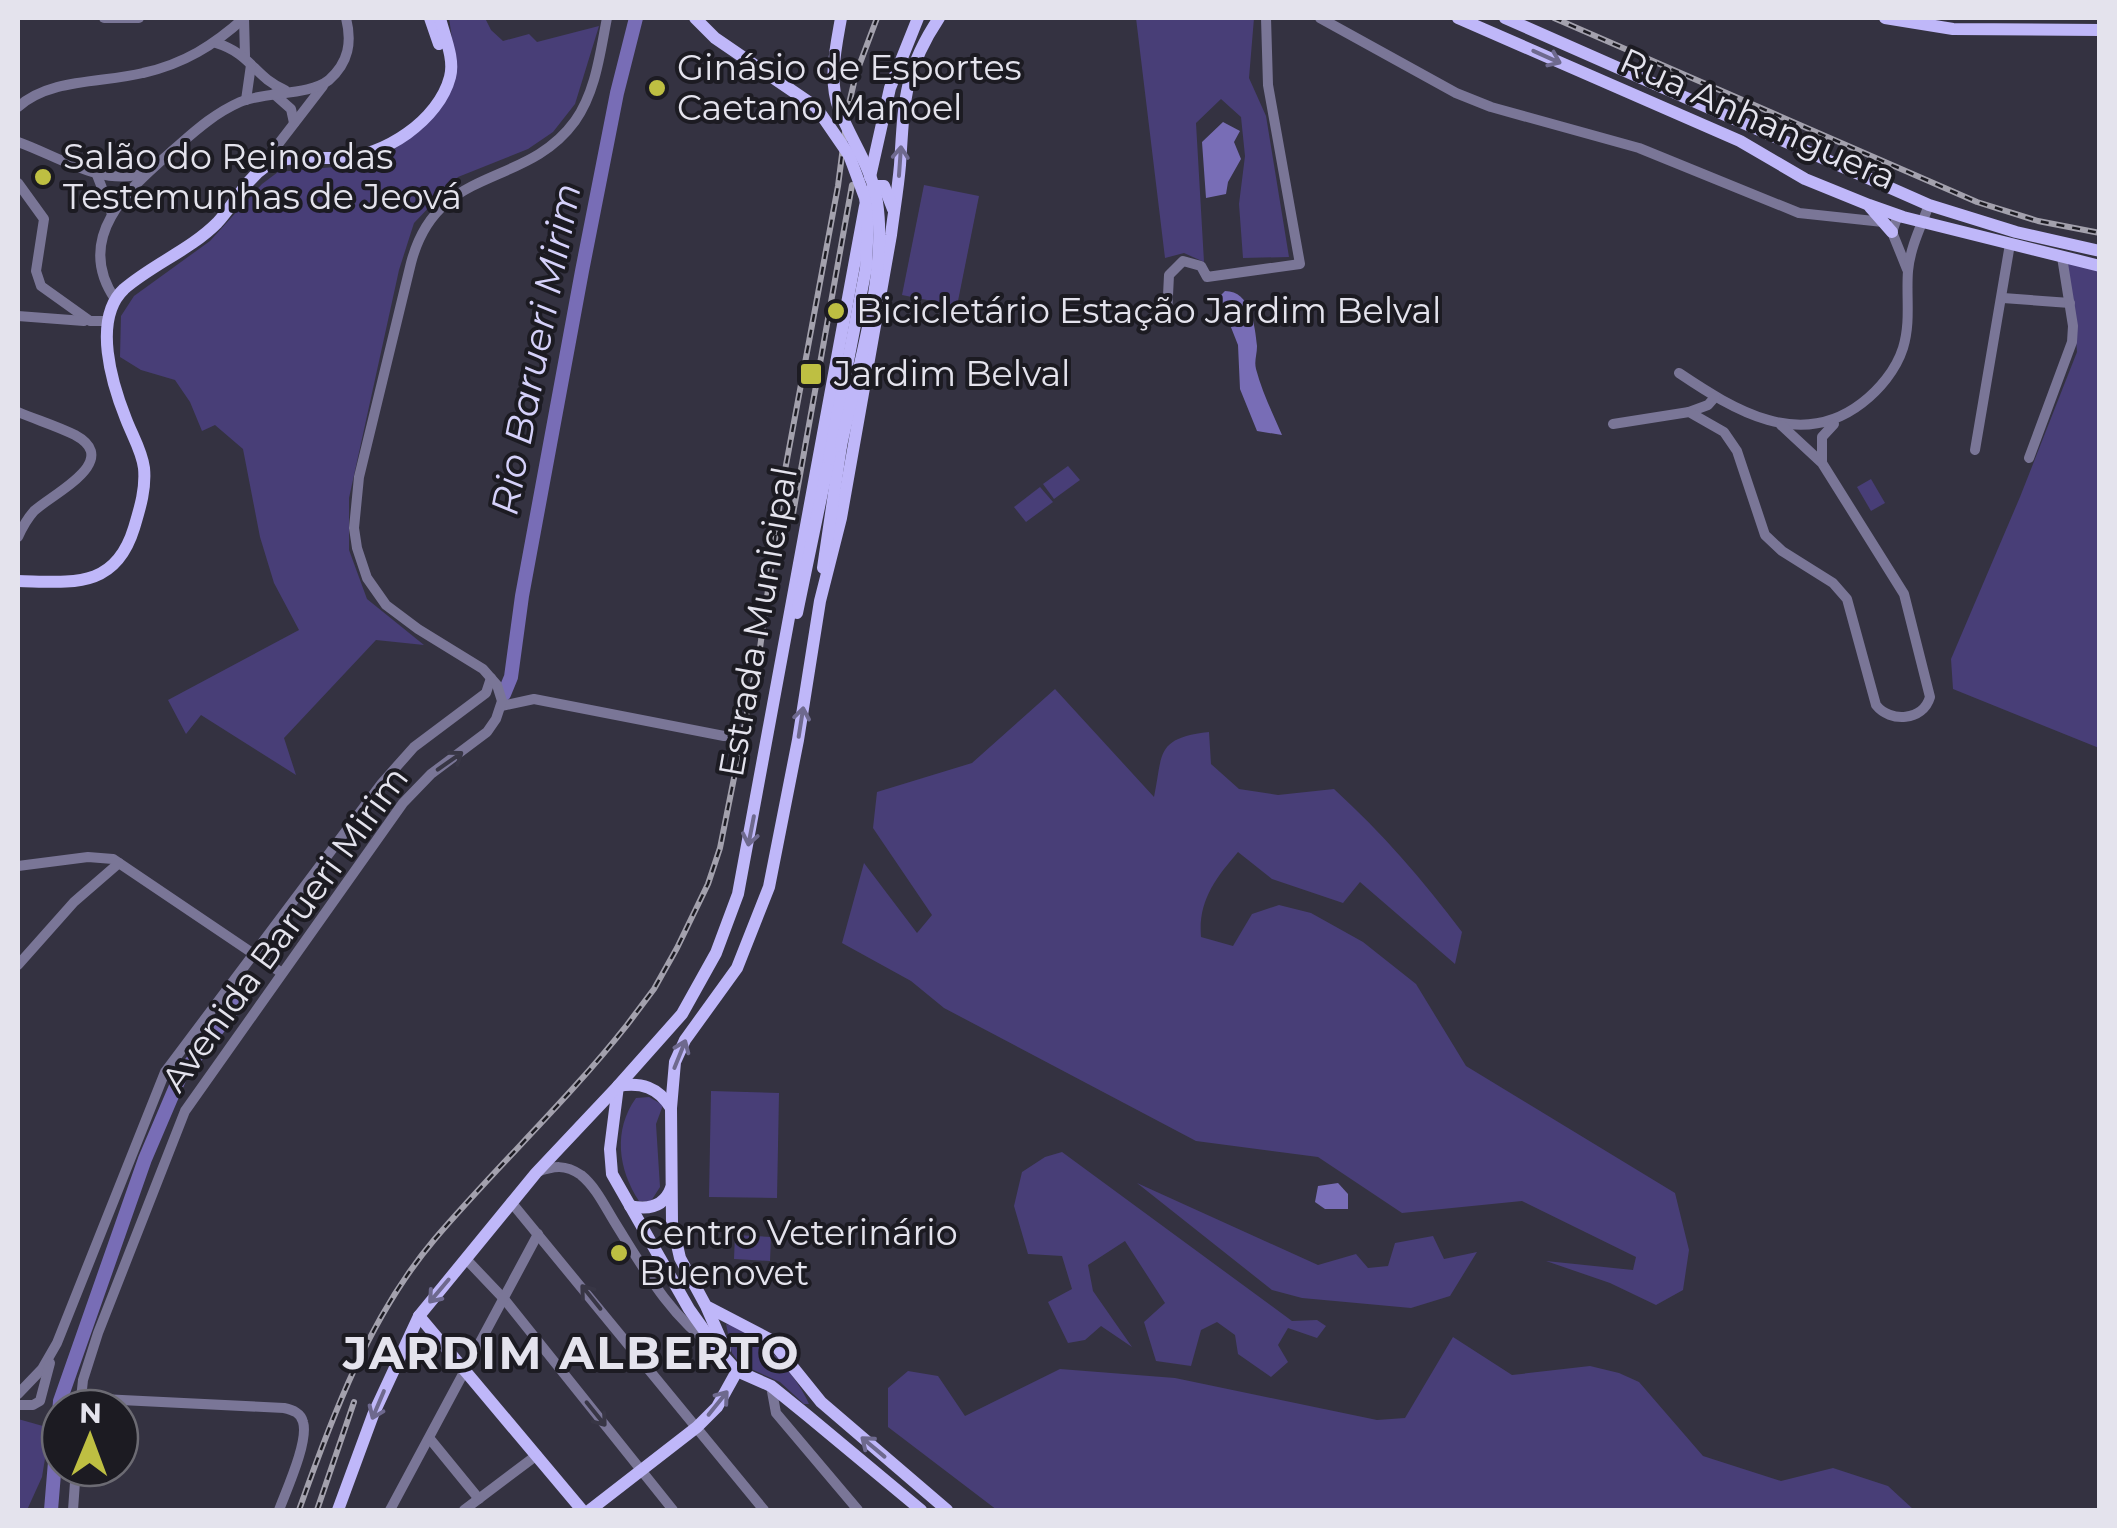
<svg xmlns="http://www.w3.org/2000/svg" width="2117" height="1528" viewBox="0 0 2117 1528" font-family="Montserrat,sans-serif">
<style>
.green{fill:#483e77}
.water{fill:#786db6}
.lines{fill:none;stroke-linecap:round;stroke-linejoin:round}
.river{stroke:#786db6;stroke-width:14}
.minor{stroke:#7a7697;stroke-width:10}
.major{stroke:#bfb7f9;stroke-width:12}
.rail-casing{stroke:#a3a1ad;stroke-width:6}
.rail{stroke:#1c1b22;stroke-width:2.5;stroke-dasharray:8;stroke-linecap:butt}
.major-bridge{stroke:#bfb7f9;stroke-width:12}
.oneway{stroke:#6e698e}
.oneway2{stroke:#383645}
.poi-dot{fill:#bebf42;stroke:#1c1b22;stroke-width:4}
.labels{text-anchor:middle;stroke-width:8;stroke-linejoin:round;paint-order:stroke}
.poi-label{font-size:35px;fill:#e4e3ed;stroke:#1c1b22;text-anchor:start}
.street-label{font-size:35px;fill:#e4e3ed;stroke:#1c1b22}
.water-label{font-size:38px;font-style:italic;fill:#d5d1fa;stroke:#1c1b22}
.district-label{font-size:45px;font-weight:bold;letter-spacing:2.5px;fill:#e4e3ed;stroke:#1c1b22}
</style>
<rect width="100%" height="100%" fill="#343241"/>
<g class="green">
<polygon points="449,18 485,18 491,30 503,41 529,34 537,42 599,26 575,104 553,132 528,149 458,177 414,223 399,270 349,498 349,550 367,599 424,645 376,640 284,738 296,775 201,715 186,734 168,700 299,630 274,583 260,537 243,449 215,425 202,431 190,402 175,380 141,370 120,357 121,316 134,296 210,241 262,184 278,172 357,165 389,153 422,129 442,102 457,72"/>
<polygon points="1136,18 1254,18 1249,78 1266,116 1289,257 1243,258 1239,204 1245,156 1241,117 1221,99 1196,123 1204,262 1184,253 1165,258"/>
<polygon points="924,185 979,196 957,306 902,295"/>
<polygon points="2066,262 2099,269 2099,748 1953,689 1951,659 2020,497 2077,352 2073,299"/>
<polygon points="1068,466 1080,480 1054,499 1043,484"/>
<polygon points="1871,479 1885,503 1871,511 1857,487"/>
<polygon points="1040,487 1053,502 1026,522 1014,507"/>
<path d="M1055 689 1154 797C1163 754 1155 738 1209 732L1211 764 1239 789 1278 795 1334 789C1382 833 1423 880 1462 932L1455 964 1360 882 1343 903 1272 879 1238 852C1215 879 1198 901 1201 937L1233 946 1252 914 1279 905 1311 913 1363 942 1416 984 1466 1066 1675 1193 1689 1250 1683 1290 1656 1305 1610 1283 1546 1261 1633 1270 1636 1257 1522 1201 1402 1213 1318 1157 1196 1141 944 1008 911 981 842 943 864 863 917 933 932 915 873 828 877 792 972 763Z"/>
<polygon points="711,1091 779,1093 777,1198 709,1197"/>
<path d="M649 1097 663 1105 656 1124 660 1187 651 1201H639C618 1169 613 1130 636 1098Z"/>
<polygon points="1062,1152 1292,1321 1317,1320 1326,1326 1317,1338 1288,1328 1278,1345 1288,1362 1271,1377 1238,1354 1235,1335 1217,1322 1201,1330 1191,1366 1156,1361 1144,1322 1165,1303 1125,1241 1088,1265 1093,1291 1132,1347 1101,1326 1085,1340 1068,1343 1048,1302 1072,1289 1062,1256 1028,1254 1014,1206 1022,1172 1045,1157"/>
<polygon points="1137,1183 1318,1265 1356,1254 1368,1268 1388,1266 1395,1243 1433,1236 1444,1259 1477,1252 1450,1296 1411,1308 1302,1298 1272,1290"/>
<polygon points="735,1235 771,1237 770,1261 734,1259"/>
<path d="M726 1324C759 1332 796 1374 809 1404H804L780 1382 740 1364 732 1353Z"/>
<polygon points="1453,1337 1512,1375 1590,1366 1619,1373 1639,1382 1703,1456 1781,1481 1833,1468 1888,1486 1914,1510 997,1510 888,1427 888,1388 908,1371 938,1376 965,1416 1060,1369 1175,1378 1377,1420 1405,1418"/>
<polygon points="18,1419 50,1428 42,1477 27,1510 18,1510"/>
</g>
<g class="water">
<polygon points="1223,122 1240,131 1234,142 1241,159 1228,182 1226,194 1206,198 1202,142"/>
<path d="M1225 291C1251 291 1255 326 1257 346 1257 355 1254 361 1256 369 1262 392 1273 414 1282 435L1257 431 1240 389 1238 345 1219 297Z"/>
<polygon points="1338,1183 1348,1194 1348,1209 1325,1209 1315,1202 1318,1186"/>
</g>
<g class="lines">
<g class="river">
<polyline points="504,694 511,677 522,596 582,271 617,93 636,18"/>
<polyline points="51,1510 60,1401 145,1159 180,1077 251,986"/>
</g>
<g class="minor">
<polyline points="104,18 139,18"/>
<polyline points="244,18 245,56"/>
<polyline points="1320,18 1456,93 1491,107 1639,148 1799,213 1883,222"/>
<path d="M216 43C252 54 254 77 285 90"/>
<polyline points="274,94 291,109 294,123"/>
<polyline points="246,100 251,65"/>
<path d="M18 107C50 78 103 83 143 73 184 64 214 45 244 18"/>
<path d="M18 142C58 156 101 187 145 173"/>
<polyline points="269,163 276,147 323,86"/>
<polyline points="97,175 112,214"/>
<polyline points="18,183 44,219 36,271 41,286 90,321 108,321"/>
<polyline points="1898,215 1892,232 1907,269"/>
<polyline points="2003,298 2070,303"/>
<path d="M115 299C73 237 129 189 172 151 194 132 213 114 240 102 266 91 309 96 329 80 349 62 352 42 346 18"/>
<polyline points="18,316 84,321"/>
<polyline points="1167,316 1169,275 1183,261 1201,266 1207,277 1300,264 1268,85 1266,18"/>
<path d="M1679 373C1734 410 1800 451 1862 403 1879 390 1896 370 1903 348 1911 322 1906 297 1908 271 1910 248 1921 226 1929 205"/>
<path d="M18 412C37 420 57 426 75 435 123 461 52 494 34 511 27 519 22 528 18 537"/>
<polyline points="1689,412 1708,405 1715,397"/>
<path d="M1613 424 1689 412 1724 432 1737 451 1765 535 1782 551 1833 583 1847 599 1876 705C1890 723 1923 721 1930 697L1904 594 1822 463 1781 425"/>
<polyline points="1975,450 2010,244"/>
<polyline points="2029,458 2072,342 2073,326 2062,257"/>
<polyline points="1822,462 1822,437 1834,424"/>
<polyline points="501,706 534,699 724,736"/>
<polyline points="18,866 88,857 113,859 282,973"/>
<polyline points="18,965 74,902 119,863"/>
<path d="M537 1172C554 1166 565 1164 581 1175 597 1188 606 1209 617 1226 645 1271 671 1317 715 1348"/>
<polyline points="511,1202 764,1510"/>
<polyline points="466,1259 505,1300 673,1510"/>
<polyline points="771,1386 776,1413 858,1510"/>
<polyline points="18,1394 42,1369 57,1343 165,1072 382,783 414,747 486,693 491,678"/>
<path d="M81 1398 284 1408C293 1410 301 1413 303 1422 309 1441 286 1491 279 1510"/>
<polyline points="18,1405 33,1405 40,1401 50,1363"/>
<path d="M80 1408 83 1380 98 1333 185 1111 403 803 431 774 487 732 496 719 502 701 497 685 483 669 418 629 386 605 367 578 357 548 354 528 359 477 411 263C437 163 525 190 575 121 596 91 600 53 607 18"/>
<polyline points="430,1439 479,1499"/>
<polyline points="73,1510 76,1468"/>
<polyline points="390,1510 538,1234"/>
<polyline points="464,1510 537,1455"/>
</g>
<g class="major">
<polyline points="430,18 439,44"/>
<path d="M939 18C903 72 904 104 900 165 898 189 894 211 891 235L841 518 820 601 798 740 769 887 737 968 685 1040 675 1062 671 1108 672 1223 680 1258 706 1306 771 1340 821 1402 947 1510"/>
<polyline points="1458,18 1740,141 1805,179 1869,205 1903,217 2100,266"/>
<polyline points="1505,18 1929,205 2016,232 2100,251"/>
<polyline points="1885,18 1953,29 2100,30"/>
<polyline points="870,177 890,88 918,18"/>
<polyline points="868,193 876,186 884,186 893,209"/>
<polyline points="865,206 738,894 716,953 682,1014 618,1086 610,1149 612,1174 689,1309 719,1351 737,1371 771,1386 808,1416 921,1510"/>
<polyline points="1870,207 1892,232"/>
<polyline points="823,568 841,446"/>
<path d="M18 581C71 582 115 590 134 528 140 508 146 489 144 468 142 451 132 435 126 419 112 384 92 319 124 289 153 264 190 250 217 223 234 205 245 180 266 166 283 154 320 159 340 158 384 157 439 120 450 77 455 59 444 35 440 18"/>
<polyline points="797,613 829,459"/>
<path d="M630 1206C648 1210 664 1207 671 1188"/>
<polyline points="707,1308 725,1349"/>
<polyline points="419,1316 582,1510"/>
<path d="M338 1510 373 1415 419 1316 536 1173 618 1086C641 1082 658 1087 671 1108"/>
<polyline points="590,1510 697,1427 717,1407 737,1371"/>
</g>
<defs>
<g id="rail">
<polyline points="1554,18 1977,202 2038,221 2100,233"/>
<polyline points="793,514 852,185"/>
<path d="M299 1510C332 1417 369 1317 434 1240 496 1167 567 1101 627 1025L654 989 677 948 708 884 720 848 760 648 783 481 838 186 848 108 856 74 877 18"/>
<polyline points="317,1510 354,1402"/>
</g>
</defs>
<use href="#rail" class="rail-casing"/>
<use href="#rail" class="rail"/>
<g class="major-bridge">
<polyline points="695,18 715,38 816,107 849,155 865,198 868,218 866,268 829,459"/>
<path d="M841 18C836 47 828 80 839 109 851 141 872 167 877 202 888 274 856 374 841 446"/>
</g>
</g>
<defs><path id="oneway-shaft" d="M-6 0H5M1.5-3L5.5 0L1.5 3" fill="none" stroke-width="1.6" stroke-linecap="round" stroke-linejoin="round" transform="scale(2.5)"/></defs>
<g class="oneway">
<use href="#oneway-shaft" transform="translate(1547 57) rotate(24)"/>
<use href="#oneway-shaft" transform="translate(900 161) rotate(-86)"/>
<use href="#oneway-shaft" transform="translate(801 722) rotate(-81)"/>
<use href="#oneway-shaft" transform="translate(751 831) rotate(101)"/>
<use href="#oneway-shaft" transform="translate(680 1054) rotate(-68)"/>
<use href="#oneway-shaft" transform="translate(439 1291) rotate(130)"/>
<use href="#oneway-shaft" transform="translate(718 1403) rotate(-51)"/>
<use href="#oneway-shaft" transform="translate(378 1405) rotate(113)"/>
<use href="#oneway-shaft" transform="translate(873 1447) rotate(-140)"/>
</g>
<g class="oneway2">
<use href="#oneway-shaft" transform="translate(450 761) rotate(-35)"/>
<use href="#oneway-shaft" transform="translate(591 1297) rotate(-129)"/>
<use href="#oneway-shaft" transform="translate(596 1414) rotate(51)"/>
</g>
<g class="poi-dot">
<circle cx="657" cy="88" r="10"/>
<circle cx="43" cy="177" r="10"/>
<circle cx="836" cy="311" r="10"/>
<rect x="799" y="362" width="24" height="24" rx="5"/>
<circle cx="619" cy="1253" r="10"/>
</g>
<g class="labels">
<g class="poi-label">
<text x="677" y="80">Ginásio de Esportes<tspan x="677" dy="40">Caetano Manoel</tspan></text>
<text x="63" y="169">Salão do Reino das<tspan x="63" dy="40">Testemunhas de Jeová</tspan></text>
<text x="856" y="323">Bicicletário Estação Jardim Belval</text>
<text x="834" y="386">Jardim Belval</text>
<text x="639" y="1245">Centro Veterinário<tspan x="639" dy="40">Buenovet</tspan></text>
</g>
<g class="street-label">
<text transform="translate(1758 119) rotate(24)" y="12">Rua Anhanguera</text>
<text transform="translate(758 622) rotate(-80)" y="12">Estrada Municipal</text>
<text transform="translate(285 929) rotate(-54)" y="12">Avenida Barueri Mirim</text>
</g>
<g class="water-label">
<text transform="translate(536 349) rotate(-79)" y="13">Rio Barueri Mirim</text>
</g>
<g class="district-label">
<text x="572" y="1369">JARDIM ALBERTO</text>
</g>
</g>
<rect width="2117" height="1528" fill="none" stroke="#e4e3ed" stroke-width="40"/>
<g transform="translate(90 1438) rotate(1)"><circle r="48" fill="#1c1b22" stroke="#6c6b73" stroke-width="2.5"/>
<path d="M0-8L18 38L0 25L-18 38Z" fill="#bebf42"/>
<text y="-15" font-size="28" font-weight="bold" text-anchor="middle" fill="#e4e3ed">N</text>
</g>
</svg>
